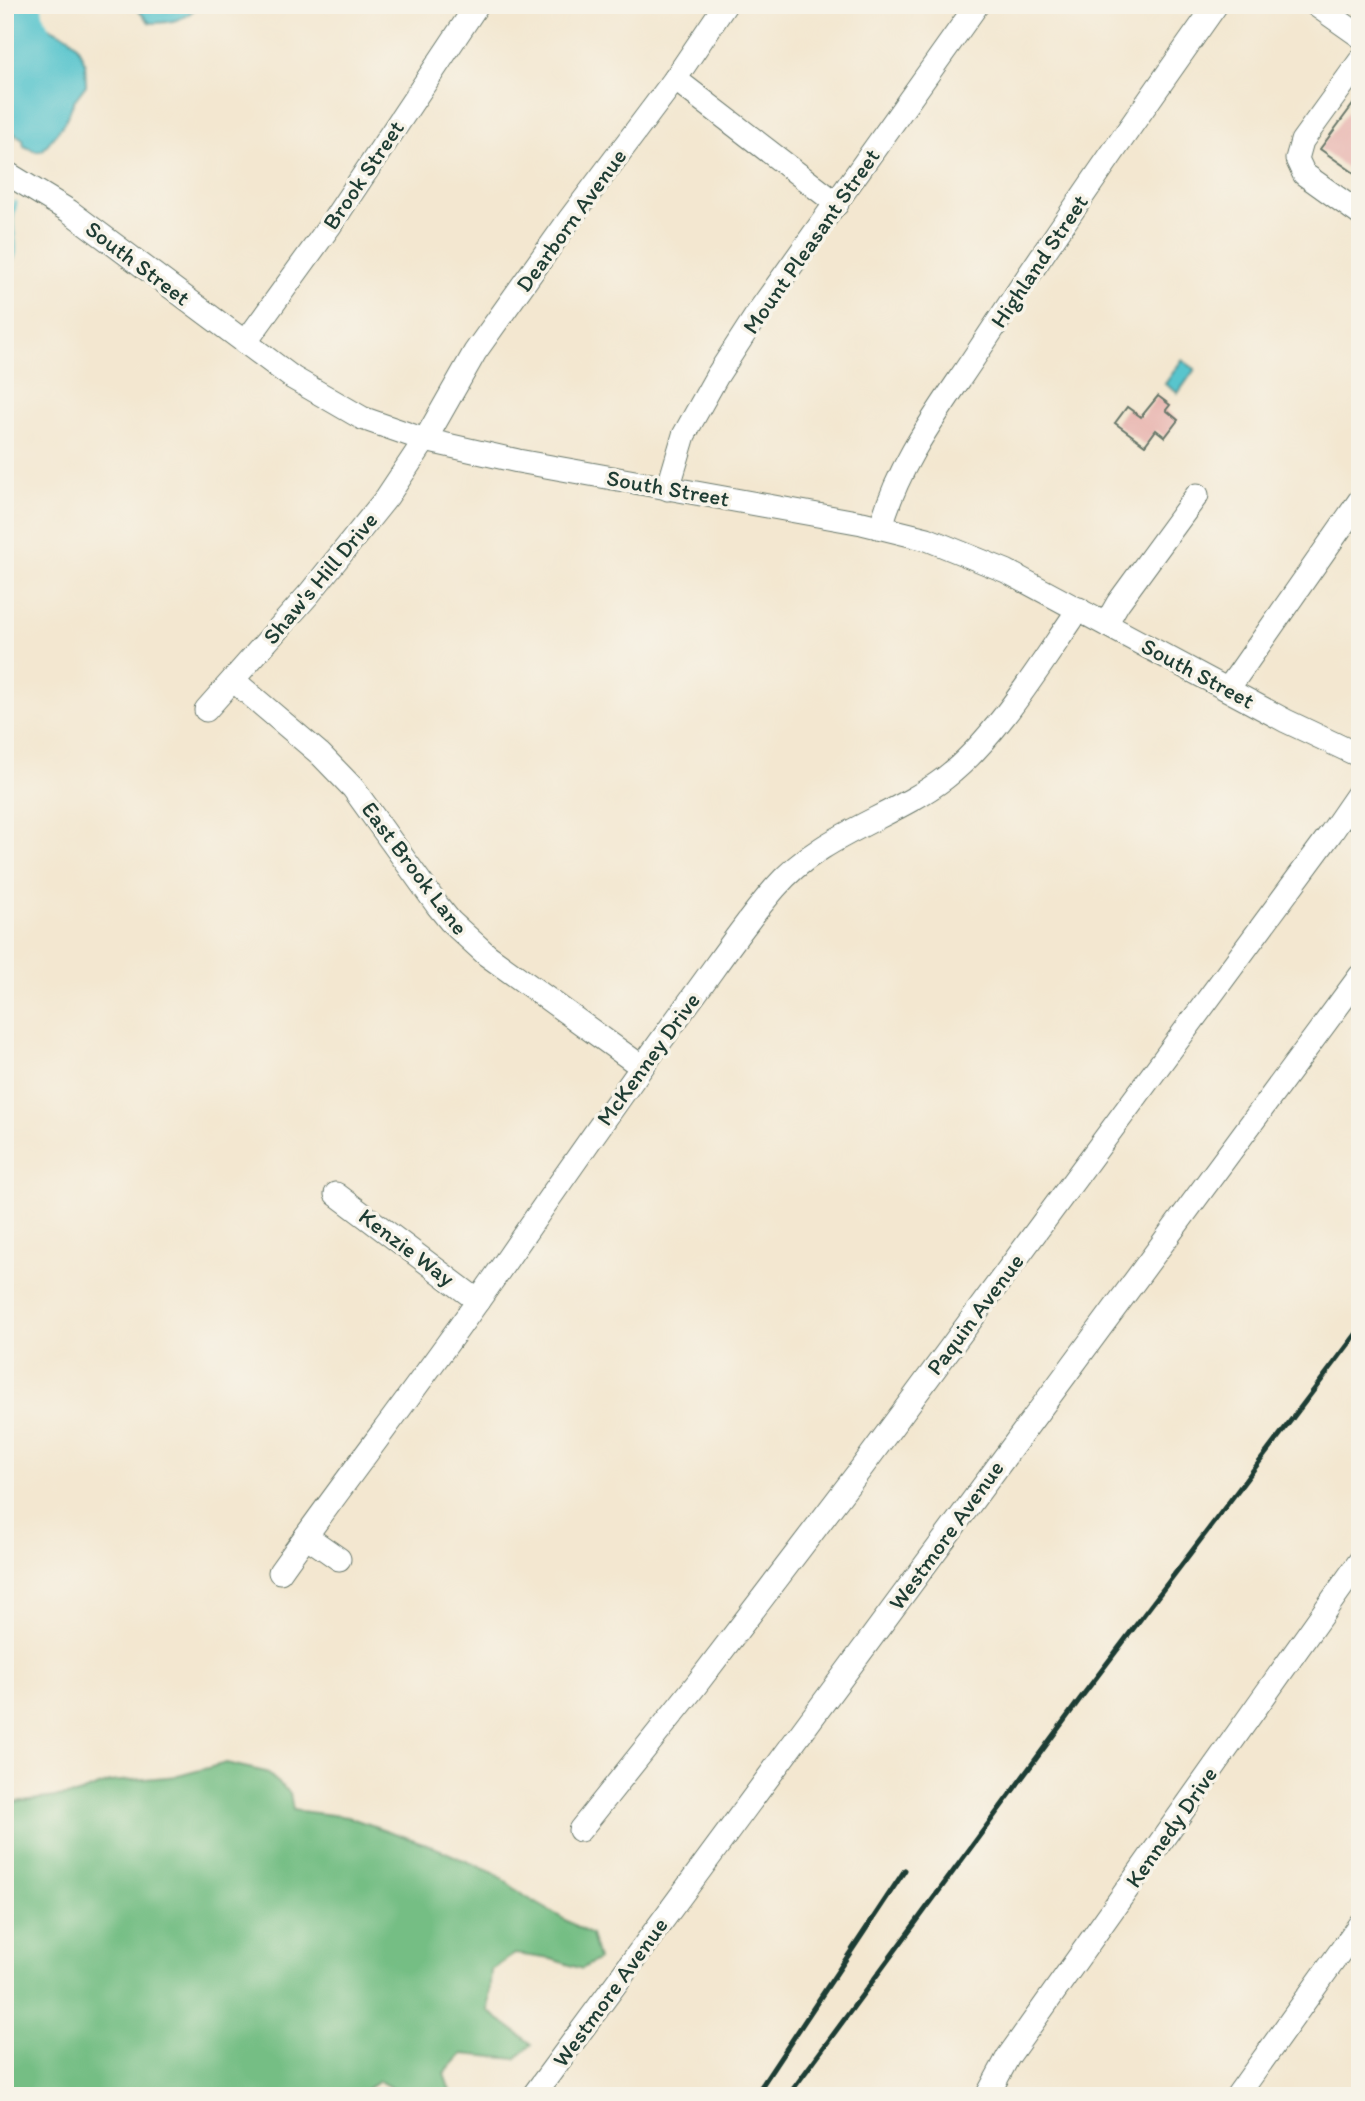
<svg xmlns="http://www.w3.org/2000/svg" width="1365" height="2101" viewBox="0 0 1365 2101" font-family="Itim,sans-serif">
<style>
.green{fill:#91df9d;stroke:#588e68;stroke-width:2}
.forest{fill:#74be84;stroke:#4a7e5c;stroke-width:2}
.water{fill:#58c5cd;stroke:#3c8180;stroke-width:2}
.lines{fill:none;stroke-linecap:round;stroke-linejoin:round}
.stream{stroke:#58c5cd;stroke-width:5}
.river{stroke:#58c5cd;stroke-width:32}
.building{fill:#e8b3ae}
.minor-casing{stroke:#69786b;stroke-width:25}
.minor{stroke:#fff;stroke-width:23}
.rail{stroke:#1f3d34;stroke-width:5}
.labels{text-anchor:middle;stroke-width:7;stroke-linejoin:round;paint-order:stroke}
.street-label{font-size:23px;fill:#1f3d34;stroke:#f7f3e8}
</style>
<rect width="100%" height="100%" fill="#f7f3e8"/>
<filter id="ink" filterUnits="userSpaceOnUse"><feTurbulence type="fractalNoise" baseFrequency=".0143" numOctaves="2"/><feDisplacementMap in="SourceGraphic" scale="14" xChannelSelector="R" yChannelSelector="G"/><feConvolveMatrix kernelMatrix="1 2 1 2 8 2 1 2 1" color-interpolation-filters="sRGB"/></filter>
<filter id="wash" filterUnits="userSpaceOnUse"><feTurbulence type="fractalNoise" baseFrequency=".00686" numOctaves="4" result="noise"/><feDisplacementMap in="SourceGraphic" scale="28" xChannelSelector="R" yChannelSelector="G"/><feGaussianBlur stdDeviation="1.57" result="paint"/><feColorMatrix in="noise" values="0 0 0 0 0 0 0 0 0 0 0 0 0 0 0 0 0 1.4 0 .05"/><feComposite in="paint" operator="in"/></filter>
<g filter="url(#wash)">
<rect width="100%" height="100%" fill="#f3e7d0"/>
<path class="green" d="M5 5H14C10 29 28 42 43 58L10 148 5 145Z"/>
<polygon class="forest" points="226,1763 266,1772 290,1793 293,1810 348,1817 429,1845 494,1873 526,1897 591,1935 598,1959 582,1969 551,1959 515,1954 491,1970 488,2011 532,2044 516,2059 462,2054 444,2074 452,2096 406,2096 379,2081 357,2096 5,2096 5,1803 75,1795 110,1782 178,1776"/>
<g class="water">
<path d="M133 5H198C186 21 169 23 150 23Z"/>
<polygon points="26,16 69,37 77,45 85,63 86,85 74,101 65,122 43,150 37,152 24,146 23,139 5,128 5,78 18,22"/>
<polygon points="1182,360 1195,369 1178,393 1165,384"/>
</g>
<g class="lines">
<path class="stream" d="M5 269C20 255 13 243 12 226 11 218 13 211 15 203"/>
<path class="river" d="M26 5C26 25 37 35 44 53"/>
</g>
<g id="blocks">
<g class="building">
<polygon points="1360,95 1360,177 1320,149"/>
<polygon points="1158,396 1170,405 1166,410 1178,420 1165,437 1156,430 1145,445 1115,423 1127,407 1141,417"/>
</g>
</g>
</g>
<g filter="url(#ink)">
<use href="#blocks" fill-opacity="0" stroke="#69786b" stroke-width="2"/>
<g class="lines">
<defs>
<g id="minor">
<polyline points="1316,5 1360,36"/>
<polyline points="1360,61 1302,141 1297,159 1304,174 1360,214"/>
<polyline points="675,79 837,204"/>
<polyline points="5,172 69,211 293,378 362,418 425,440 518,461 862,523 927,539 1006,571 1286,721 1360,756"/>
<polyline points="245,343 329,227 477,5"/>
<polyline points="668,489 684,435 717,376 759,311 977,5"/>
<path d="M881 527C899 460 944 404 981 347 1057 231 1136 118 1216 5"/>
<polyline points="1106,624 1118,603 1197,495"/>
<polyline points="233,680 320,754 353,788 437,905 450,921 487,955 642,1067"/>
<polyline points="1228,689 1360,500"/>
<polyline points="206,710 309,594 387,497 425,440 475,352 569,220 675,79 725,5"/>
<polyline points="336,1194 478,1301"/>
<polyline points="306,1536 339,1559"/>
<path d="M280 1572C351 1472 427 1375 497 1274 558 1185 620 1097 684 1009 714 969 742 926 775 888 821 834 891 819 945 778 996 739 1042 662 1079 609"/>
<polyline points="580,1830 696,1685 860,1470 1331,833 1360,791"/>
<polyline points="533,2096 1360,976"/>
<polyline points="987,2096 1008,2057 1360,1561"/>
<polyline points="1237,2096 1360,1924"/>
</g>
</defs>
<use href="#minor" class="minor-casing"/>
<use href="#minor" class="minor"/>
<g class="rail">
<polyline points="755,2096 905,1870"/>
<polyline points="788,2096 1080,1699 1360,1329"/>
</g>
</g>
</g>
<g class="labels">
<g class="street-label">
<text transform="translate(363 175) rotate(-56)" y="8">Brook Street</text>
<text transform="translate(571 220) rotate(-54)" y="8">Dearborn Avenue</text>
<text transform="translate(811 241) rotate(-55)" y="8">Mount Pleasant Street</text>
<text transform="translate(1039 261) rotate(-56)" y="8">Highland Street</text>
<text transform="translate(138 263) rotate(37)" y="8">South Street</text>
<text transform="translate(668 488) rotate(10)" y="8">South Street</text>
<text transform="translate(320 578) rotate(-50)" y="8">Shaw's Hill Drive</text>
<text transform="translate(1198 673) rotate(28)" y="8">South Street</text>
<text transform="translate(415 868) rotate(53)" y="8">East Brook Lane</text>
<text transform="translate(648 1059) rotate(-54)" y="8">McKenney Drive</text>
<text transform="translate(407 1247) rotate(37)" y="8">Kenzie Way</text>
<text transform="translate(975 1314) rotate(-53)" y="8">Paquin Avenue</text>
<text transform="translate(946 1535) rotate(-54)" y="8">Westmore Avenue</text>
<text transform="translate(1171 1827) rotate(-55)" y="8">Kennedy Drive</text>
<text transform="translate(610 1992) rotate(-54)" y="8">Westmore Avenue</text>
</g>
</g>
<rect width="1365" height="2101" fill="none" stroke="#f7f3e8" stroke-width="28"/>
</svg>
